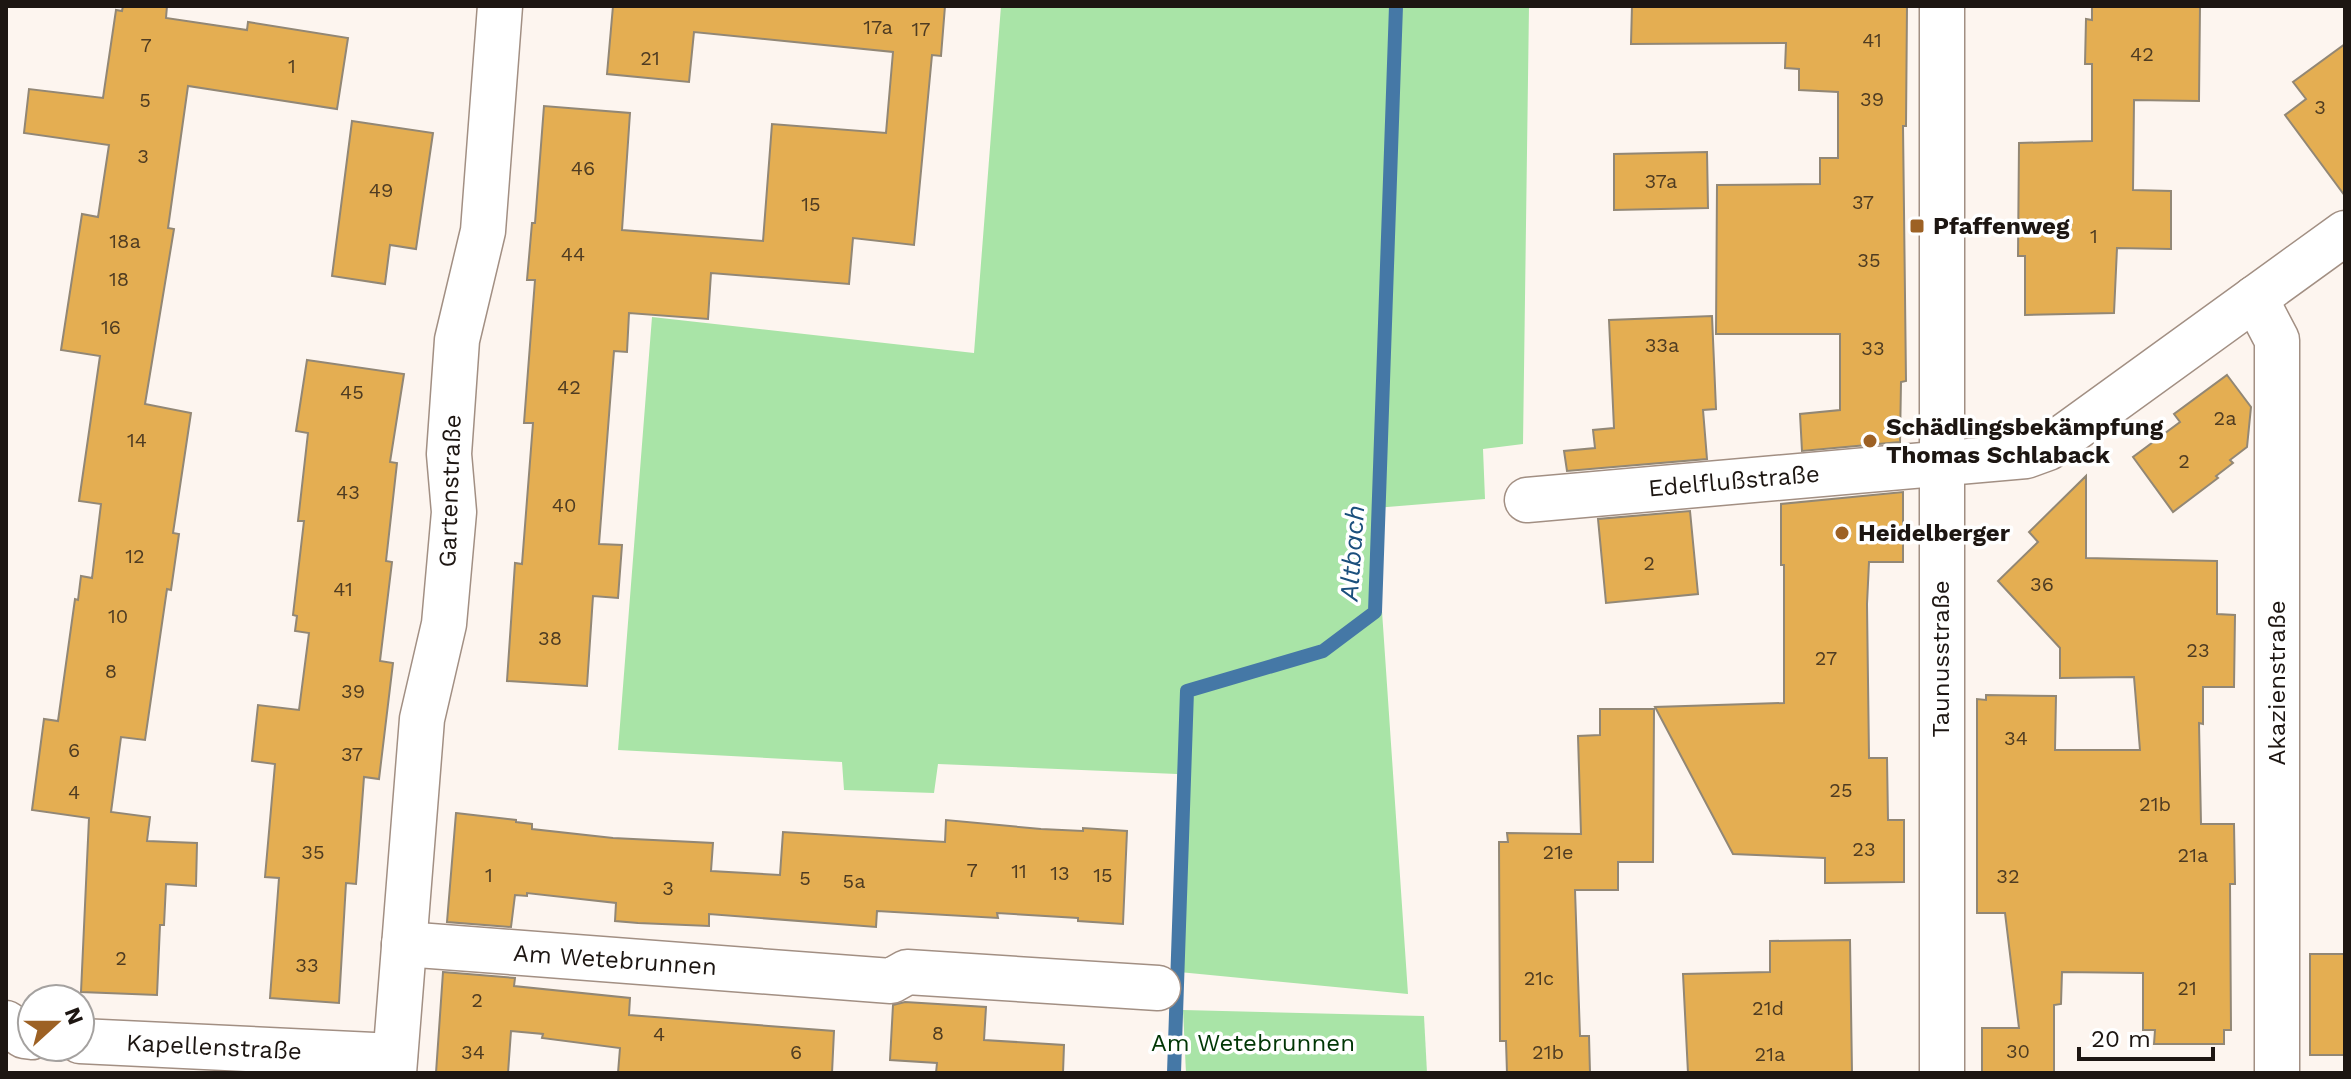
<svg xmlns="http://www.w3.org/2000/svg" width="2351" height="1079" viewBox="0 0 2351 1079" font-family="'Work Sans',sans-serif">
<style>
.green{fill:#a9e4a7}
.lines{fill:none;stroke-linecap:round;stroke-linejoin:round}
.stream{stroke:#4578a6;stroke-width:14}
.building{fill:#e4ae52;stroke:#928775;stroke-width:2}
.minor-casing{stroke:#a28f83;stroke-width:47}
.tertiary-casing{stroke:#a28f83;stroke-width:47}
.minor{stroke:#fff;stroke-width:44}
.tertiary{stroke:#fff;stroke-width:44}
.poi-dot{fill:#9d6124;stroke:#fff;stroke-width:3}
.labels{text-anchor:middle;stroke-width:7;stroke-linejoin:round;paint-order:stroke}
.number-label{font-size:20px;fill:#4f3c22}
.poi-label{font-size:24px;font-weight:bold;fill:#1d1612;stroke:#fff;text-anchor:start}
.street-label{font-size:24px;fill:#1d1612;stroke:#fff}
.park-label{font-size:24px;fill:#013605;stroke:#fff}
.water-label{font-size:26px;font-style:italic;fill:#1a4f7c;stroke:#fff}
</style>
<rect width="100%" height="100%" fill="#fdf5ef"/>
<g class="green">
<polygon points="1001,6 1529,6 1523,444 1483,449 1485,499 1375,508 1408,994 1179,972 1177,774 938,764 934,793 844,790 842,762 618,750 652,317 974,353"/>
<polygon points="1183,1010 1424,1016 1427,1073 1186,1073"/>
</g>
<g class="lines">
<polyline class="stream" points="1174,1073 1187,691 1323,651 1375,612 1396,6"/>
</g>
<g class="building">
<polygon points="123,6 167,6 166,18 247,30 248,22 348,38 337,109 188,86 168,228 174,229 145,404 191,413 173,533 179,534 171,590 167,589 145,740 121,737 111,812 150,817 147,841 197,843 196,886 166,884 164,925 160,925 157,995 81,992 89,818 32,810 44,719 58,721 75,599 78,600 81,576 92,578 101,504 79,501 100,356 61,350 82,214 98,217 109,145 24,133 29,89 103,98 116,10 122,11"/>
<polygon points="613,6 945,6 941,56 932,55 914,245 853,238 849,284 711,273 708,319 629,313 627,352 614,351 599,544 622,545 618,598 593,596 587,686 507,681 515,563 522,564 533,423 524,423 535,280 527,280 532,223 535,223 544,106 630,113 622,230 763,241 772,124 886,133 893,52 694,32 689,82 607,74"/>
<polygon points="1632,6 1907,6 1906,126 1903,126 1906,381 1901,382 1900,442 1802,451 1800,414 1840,410 1840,334 1716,334 1717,185 1820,184 1820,158 1838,158 1838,92 1799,90 1799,69 1785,68 1786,43 1631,44"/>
<polygon points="2092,6 2200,6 2199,101 2134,100 2133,190 2171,191 2171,249 2117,248 2114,313 2025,315 2025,256 2018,256 2019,143 2092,141 2092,64 2085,64 2086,19 2092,20"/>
<polygon points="2345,44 2345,196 2285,115 2306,99 2293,82"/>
<polygon points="352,121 433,133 416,249 390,245 385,284 332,276"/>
<polygon points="1707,152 1708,208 1614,210 1614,154"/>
<polygon points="1712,316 1716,409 1703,410 1707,459 1567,471 1564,451 1595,448 1593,430 1614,428 1609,320"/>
<polygon points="307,360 404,374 390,462 397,463 386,561 392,562 380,661 393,663 379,779 364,777 356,884 346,883 339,1003 270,998 279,878 265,877 275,764 252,761 258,705 299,710 309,633 295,631 297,616 293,615 304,521 298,521 308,433 296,431"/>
<polygon points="2227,375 2251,407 2247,447 2230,460 2233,463 2216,476 2218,478 2173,512 2133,457 2180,422 2174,414"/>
<polygon points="2086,476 2086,558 2217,561 2217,614 2235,615 2234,687 2203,687 2203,724 2199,723 2201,824 2234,824 2235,884 2230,884 2231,1030 2224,1030 2224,1044 2154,1044 2155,1030 2143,1030 2143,973 2062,972 2061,1004 2054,1005 2054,1073 1982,1073 1982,1028 2019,1028 2005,913 1977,913 1977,699 1986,700 1986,695 2056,696 2055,750 2140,750 2134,677 2060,678 2060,648 1998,581 2038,542 2029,532"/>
<polygon points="1903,492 1903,562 1869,562 1867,604 1869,758 1887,758 1888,820 1904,820 1904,882 1825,883 1825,858 1733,854 1655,707 1784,703 1784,565 1781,565 1781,504"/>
<polygon points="1690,511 1698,594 1606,603 1598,519"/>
<polygon points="1600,709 1654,709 1653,862 1618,862 1618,890 1575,890 1580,1036 1589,1036 1590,1073 1507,1073 1506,1041 1500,1041 1499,842 1508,842 1507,833 1581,834 1578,736 1600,735"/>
<polygon points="456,813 516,820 516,822 532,824 532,829 613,838 713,843 711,871 780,875 783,832 945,842 946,820 1041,829 1083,831 1083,828 1127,831 1123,924 1078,921 1078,918 997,913 998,918 877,911 876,927 709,914 709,926 638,923 615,921 616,903 527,893 527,896 515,895 511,927 447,922"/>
<polygon points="1850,940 1852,1073 1688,1073 1683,974 1770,972 1770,941"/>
<rect x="2310" y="954" width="35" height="101"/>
<polygon points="443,972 515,978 514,986 630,998 629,1015 834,1031 832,1073 618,1073 620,1048 542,1038 543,1034 511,1031 508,1073 436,1073"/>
<polygon points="905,1002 986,1007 984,1040 1064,1045 1063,1073 936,1073 937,1063 890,1060 893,1005"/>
</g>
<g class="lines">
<defs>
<g id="minor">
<polyline points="2255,298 2277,340 2277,1073"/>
<polyline points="1527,500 2026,456 2048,448 2345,233"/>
<polyline points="404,944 891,981 907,972 1158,988"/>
<polyline points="6,1023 24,1036 32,1037"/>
<polyline points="80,1041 395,1056"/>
<polyline points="394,1073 422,719 444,624 454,512 449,454 457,340 483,231 500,6"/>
</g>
<polyline id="tertiary" points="1942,1073 1942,6"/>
</defs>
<use href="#minor" class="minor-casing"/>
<use href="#tertiary" class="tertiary-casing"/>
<use href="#minor" class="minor"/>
<use href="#tertiary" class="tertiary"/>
</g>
<g class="poi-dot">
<rect x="1909" y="218" width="16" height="16" rx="4"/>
<circle cx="1870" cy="441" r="8"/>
<circle cx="1842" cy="533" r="8"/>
</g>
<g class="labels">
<g class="number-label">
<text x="878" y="34">17a</text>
<text x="921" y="36">17</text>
<text x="1872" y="47">41</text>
<text x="146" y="52">7</text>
<text x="2142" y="61">42</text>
<text x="650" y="65">21</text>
<text x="292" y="73">1</text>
<text x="1872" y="106">39</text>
<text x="145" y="107">5</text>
<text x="2320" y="114">3</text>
<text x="143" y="163">3</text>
<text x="583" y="175">46</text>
<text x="1661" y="188">37a</text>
<text x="381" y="197">49</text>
<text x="1863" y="209">37</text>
<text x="811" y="211">15</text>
<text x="2094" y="243">1</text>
<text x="125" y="248">18a</text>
<text x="573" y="261">44</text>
<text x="1869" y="267">35</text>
<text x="119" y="286">18</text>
<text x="111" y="334">16</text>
<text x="1662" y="352">33a</text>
<text x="1873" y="355">33</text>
<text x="569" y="394">42</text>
<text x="352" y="399">45</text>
<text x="2225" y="425">2a</text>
<text x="137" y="447">14</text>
<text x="2184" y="468">2</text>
<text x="348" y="499">43</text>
<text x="564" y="512">40</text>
<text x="135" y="563">12</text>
<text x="1649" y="570">2</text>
<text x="2042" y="591">36</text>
<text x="343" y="596">41</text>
<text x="118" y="623">10</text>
<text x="550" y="645">38</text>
<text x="2198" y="657">23</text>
<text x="1826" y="665">27</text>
<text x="111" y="678">8</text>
<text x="353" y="698">39</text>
<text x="2016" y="745">34</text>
<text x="74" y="757">6</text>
<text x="352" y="761">37</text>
<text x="1841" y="797">25</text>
<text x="74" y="799">4</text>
<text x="2155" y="811">21b</text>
<text x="1864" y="856">23</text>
<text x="313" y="859">35</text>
<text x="1558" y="859">21e</text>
<text x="2193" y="862">21a</text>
<text x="972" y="877">7</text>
<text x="1019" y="878">11</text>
<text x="1060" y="880">13</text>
<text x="489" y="882">1</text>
<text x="1103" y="882">15</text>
<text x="2008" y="883">32</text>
<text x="805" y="885">5</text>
<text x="854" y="888">5a</text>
<text x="668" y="895">3</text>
<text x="121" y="965">2</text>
<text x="307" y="972">33</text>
<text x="1539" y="985">21c</text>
<text x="2187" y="995">21</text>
<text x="477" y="1007">2</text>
<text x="1768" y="1015">21d</text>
<text x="938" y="1040">8</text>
<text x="659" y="1041">4</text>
<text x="2018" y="1058">30</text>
<text x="473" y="1059">34</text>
<text x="796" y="1059">6</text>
<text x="1548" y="1059">21b</text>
<text x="1770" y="1061">21a</text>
</g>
<g class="poi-label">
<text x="1933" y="234">Pfaffenweg</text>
<text x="1886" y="435">Schädlingsbekämpfung<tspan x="1886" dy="28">Thomas Schlaback</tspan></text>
<text x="1858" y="541">Heidelberger</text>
</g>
<g class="street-label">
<text transform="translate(1734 481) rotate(-5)" y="8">Edelflußstraße</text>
<text transform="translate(450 491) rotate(-88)" y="8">Gartenstraße</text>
<text transform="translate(1941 659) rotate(-90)" y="8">Taunusstraße</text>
<text transform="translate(2277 683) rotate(-90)" y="8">Akazienstraße</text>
<text transform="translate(615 960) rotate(4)" y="8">Am Wetebrunnen</text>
<text transform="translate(214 1047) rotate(3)" y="8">Kapellenstraße</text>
</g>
<g class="park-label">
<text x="1253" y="1051">Am Wetebrunnen</text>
</g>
<g class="water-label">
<text transform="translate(1352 553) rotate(-86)" y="9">Altbach</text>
</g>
</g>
<rect width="2351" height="1079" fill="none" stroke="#1d1612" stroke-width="16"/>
<g transform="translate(56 1023) rotate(69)"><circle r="38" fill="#ffffff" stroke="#a5a2a0" stroke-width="2"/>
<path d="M0-6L14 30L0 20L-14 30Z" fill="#9d6124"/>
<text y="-12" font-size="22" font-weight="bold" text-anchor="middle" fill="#1d1612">N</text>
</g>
<path d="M2079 1047v12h134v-12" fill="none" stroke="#1d1612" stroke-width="4"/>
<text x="2091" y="1047" font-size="24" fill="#1d1612" stroke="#ffffff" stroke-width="6" paint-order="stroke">20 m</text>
</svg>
